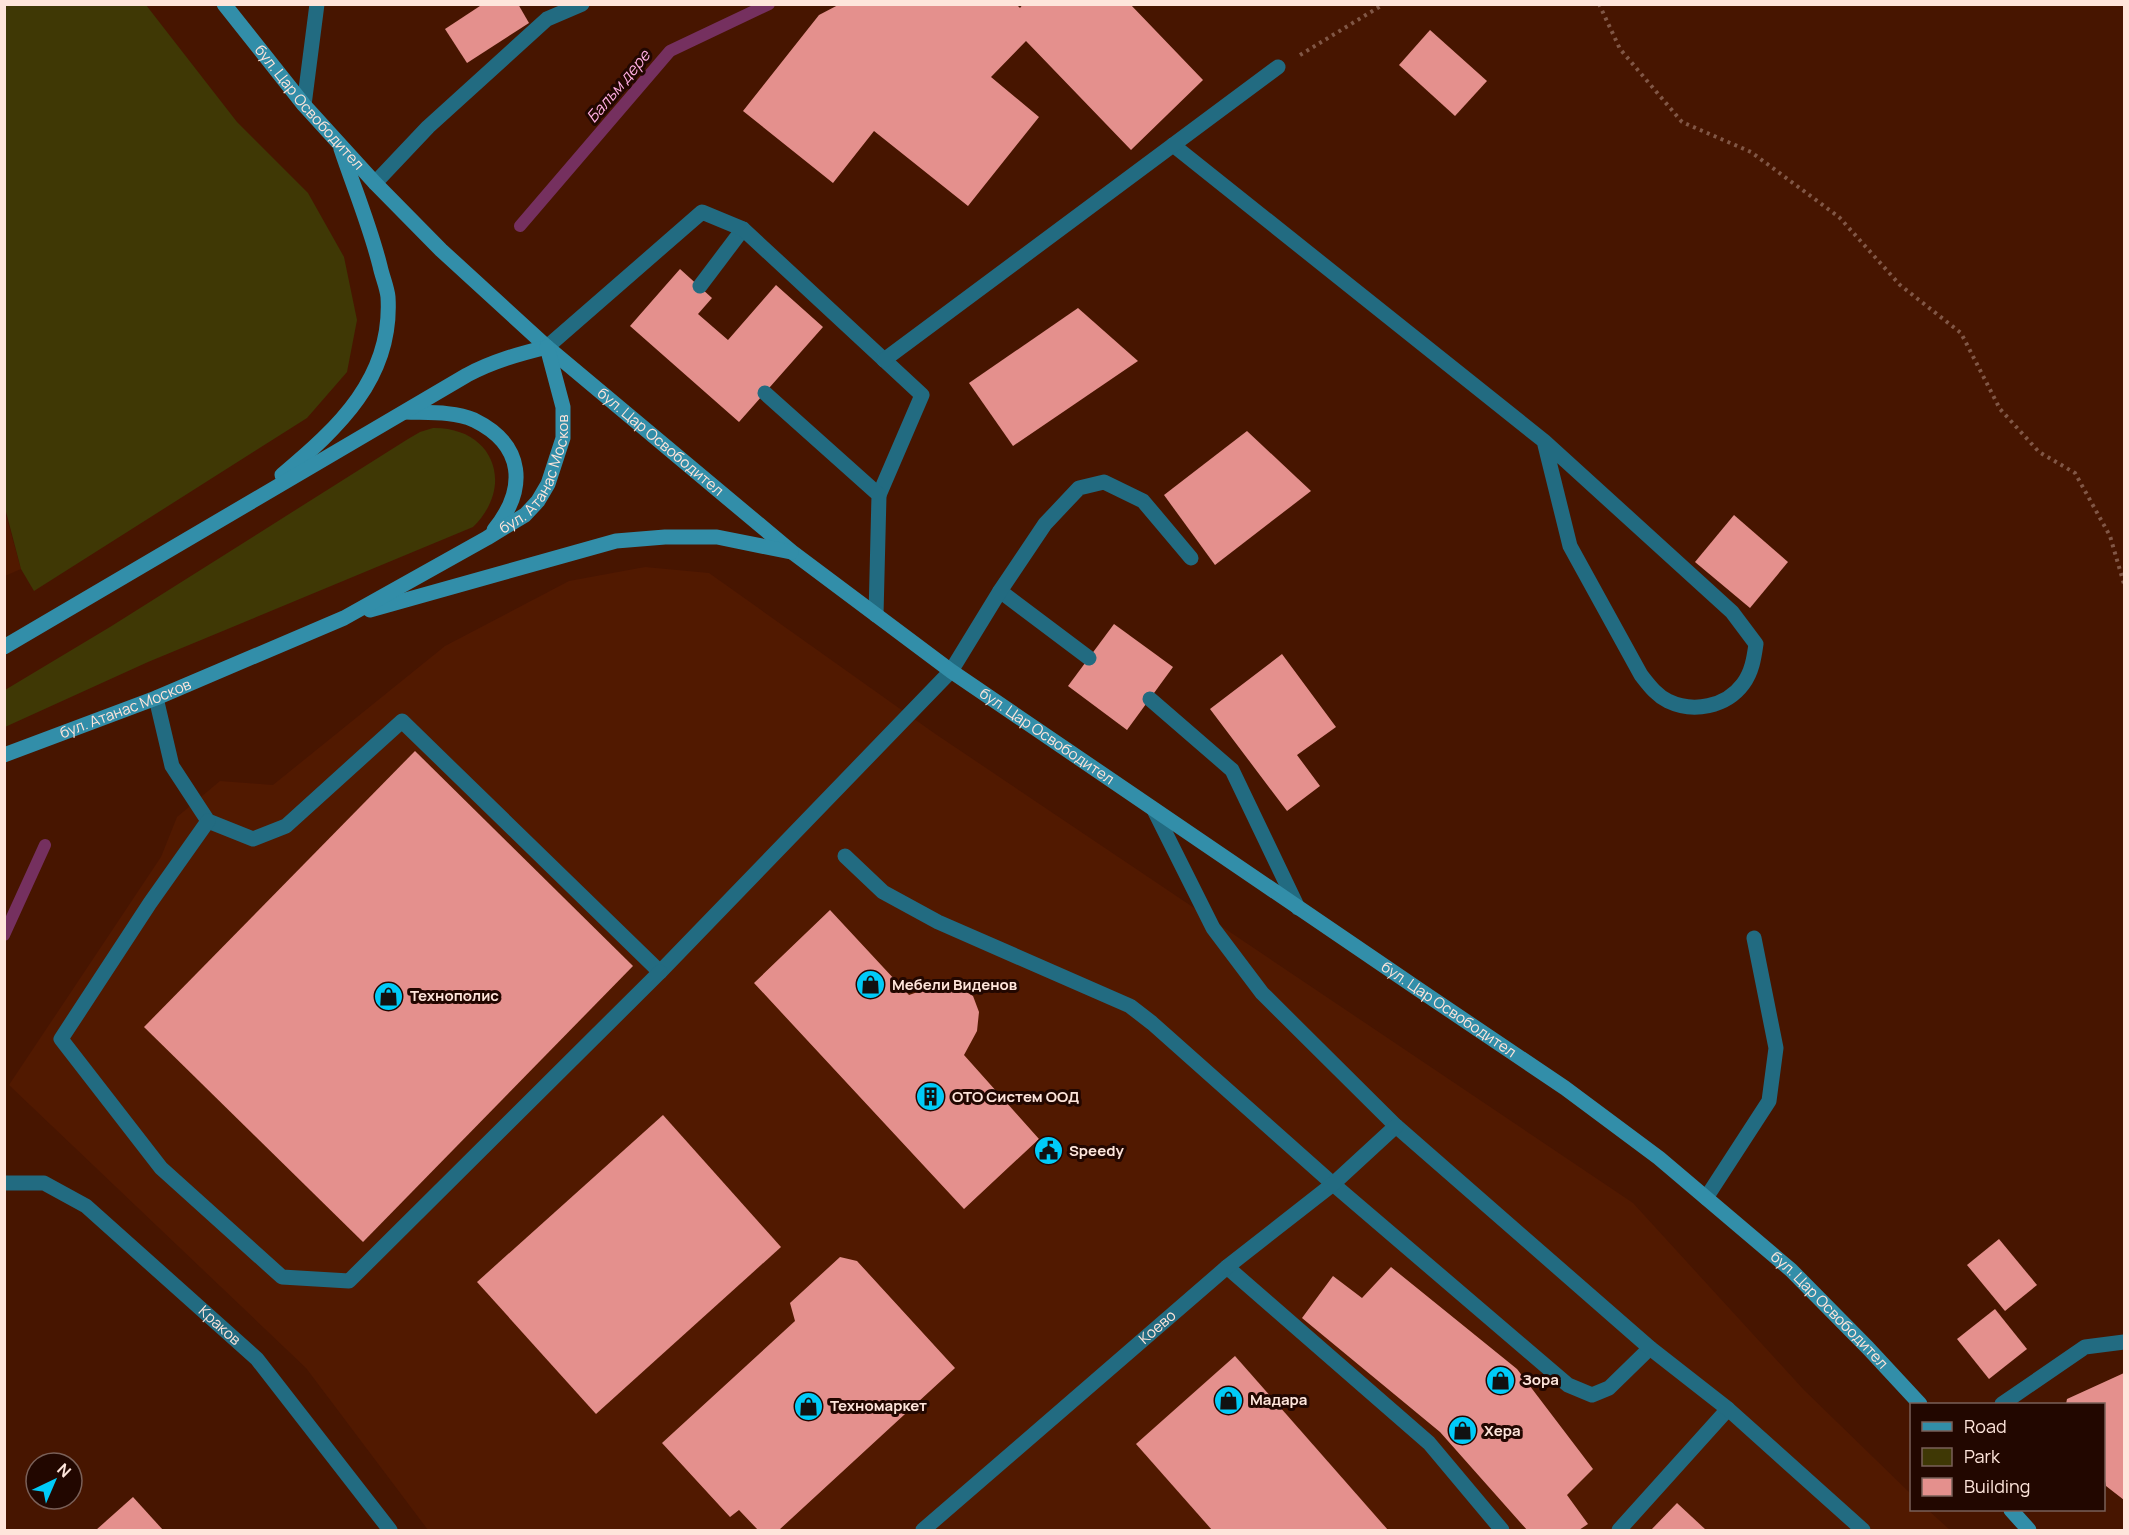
<svg xmlns="http://www.w3.org/2000/svg" width="2129" height="1535" viewBox="0 0 2129 1535" font-family="Manrope,sans-serif">
<style>
.built{fill:#511900}
.green{fill:#3f3805}
.lines{fill:none;stroke-linecap:round;stroke-linejoin:round}
.stream{stroke:#75305f;stroke-width:12}
.building{fill:#e4908d}
.path{stroke:#815746;stroke-width:4;stroke-dasharray:3 4.5;stroke-linecap:butt}
.service{stroke:#226b81;stroke-width:15}
.minor{stroke:#226b81;stroke-width:15}
.secondary{stroke:#328ea9;stroke-width:15}
.labels{text-anchor:middle;stroke-width:6;stroke-linejoin:round;paint-order:stroke}
.street-label{font-size:15px;fill:#fee5db;stroke:#220700}
.poi-label{font-size:15px;font-weight:bold;fill:#fee5db;stroke:#220700;text-anchor:start}
.water-label{font-size:16px;font-style:italic;fill:#ffaee1;stroke:#220700}
</style>
<rect width="100%" height="100%" fill="#471500"/>
<g class="built">
<polygon points="4,508 21,569 5,576 4,576"/>
<polygon points="645,567 709,573 934,733 1633,1203 1804,1390 1911,1494 1912,1510 1928,1510 1950,1530 428,1530 306,1368 9,1085 161,857 177,817 220,781 273,785 445,646 569,581"/>
</g>
<g class="green">
<polygon points="4,5 146,5 237,122 308,193 344,257 357,320 347,372 307,418 34,591 21,569 5,508"/>
<path d="M433 428C493 427 516 485 473 527L148 662 5 727V690L110 627 408 439 420 432Z"/>
</g>
<g class="lines">
<g class="stream">
<polyline points="520,226 670,51 769,4"/>
<polyline points="4,935 45,845"/>
</g>
</g>
<g class="building">
<polygon points="483,4 518,4 529,23 467,63 445,29"/>
<polygon points="840,4 1016,4 1020,8 1023,4 1130,4 1203,80 1131,150 1026,41 991,77 1039,117 968,206 874,131 833,183 743,111 819,15"/>
<polygon points="1430,30 1487,81 1455,116 1399,65"/>
<polygon points="680,269 712,298 698,314 728,340 776,285 823,327 739,422 630,326"/>
<polygon points="1078,308 1138,361 1013,446 969,383"/>
<polygon points="1247,431 1311,491 1215,565 1164,495"/>
<polygon points="1734,515 1788,562 1750,608 1695,562"/>
<polygon points="1114,624 1173,667 1127,730 1068,686"/>
<polygon points="1282,654 1336,727 1297,755 1320,786 1287,811 1210,709"/>
<polygon points="415,751 633,966 363,1242 144,1027"/>
<polygon points="830,910 909,995 938,985 956,986 973,996 979,1012 977,1031 964,1055 1039,1139 964,1209 754,983"/>
<polygon points="663,1115 781,1247 596,1414 477,1282"/>
<polygon points="1999,1239 2037,1285 2005,1311 1967,1265"/>
<polygon points="840,1257 857,1261 955,1368 779,1530 758,1530 739,1510 730,1517 662,1443 795,1321 790,1303"/>
<polygon points="1391,1267 1517,1369 1593,1469 1567,1495 1588,1524 1579,1530 1527,1530 1440,1432 1302,1318 1333,1276 1362,1298"/>
<polygon points="1995,1309 2027,1349 1989,1379 1957,1339"/>
<polygon points="1235,1356 1388,1530 1212,1530 1136,1444"/>
<polygon points="2124,1373 2124,1500 2106,1486 2104,1476 2104,1404 2066,1404 2067,1399"/>
<polygon points="133,1497 163,1530 96,1530"/>
<polygon points="1677,1503 1706,1530 1651,1530"/>
</g>
<g class="lines">
<g class="path">
<polyline points="1599,4 1620,49 1682,122 1751,152 1839,217 1900,285 1961,333 2000,409 2039,452 2075,473 2110,536 2124,584"/>
<polyline points="1300,55 1384,4"/>
</g>
<g class="service">
<path d="M1173 145 1544 441 1732 612 1756 644C1754 658 1752 672 1743 684 1726 707 1693 713 1668 701 1656 695 1649 685 1641 675L1570 546 1544 441"/>
<polyline points="375,183 428,127 547,19 582,4"/>
<polyline points="700,286 743,229"/>
<polyline points="547,347 702,212 743,229 922,395 879,495"/>
<polyline points="884,360 1278,67"/>
<polyline points="765,393 879,495 876,615"/>
<polyline points="1000,591 1089,658"/>
<polyline points="156,698 172,766 208,821 253,839 286,826 402,721 660,972 951,671 1000,591 1045,524 1079,488 1104,482 1143,501 1191,558"/>
<polyline points="1150,699 1232,770 1298,908"/>
<polyline points="208,821 150,903 61,1039 161,1168 282,1277 349,1281 660,972"/>
<polyline points="845,856 883,892 938,922 1130,1006 1152,1023 1333,1184 1568,1385 1592,1395 1609,1388 1650,1348"/>
<polyline points="1706,1198 1769,1101 1776,1048 1754,938"/>
<polyline points="1227,1267 1429,1443 1502,1530"/>
<polyline points="2002,1404 2085,1347 2124,1342"/>
<polyline points="1619,1530 1728,1409"/>
</g>
<g class="minor">
<polyline points="304,105 317,4"/>
<polyline points="1154,810 1213,928 1262,993 1396,1126 1650,1348 1728,1409 1863,1530"/>
<path id="s1" d="M4 1183H44L86 1206 257 1359 390 1530"/>
<path id="s2" d="M923 1530 1227 1267 1333 1184 1396 1126"/>
</g>
<g class="secondary">
<path id="s3" d="M224 4 304 105 375 183 441 250 547 347 792 552 951 671 1421 991 1565 1088 1659 1158 1791 1270 1868 1348 1920 1404"/>
<path d="M405 412C427 413 453 411 474 420 525 445 527 489 494 530"/>
<path d="M282 475C338 428 393 378 388 297 387 287 382 276 380 266 370 226 354 188 341 149"/>
<polyline points="370,610 616,541 665,537 717,537 791,552"/>
<path d="M4 647 467 375C493 361 519 354 547 347"/>
<path id="s4" d="M4 755 156 698 344 618 487 538 525 515 538 501 548 484 563 438V407L547 347"/>
<polyline points="2011,1510 2029,1530"/>
</g>
</g>
<defs>
<symbol id="shop-disc" viewBox="-11 -11 22 22"><circle r="9.5" fill="#00cbf8" stroke="#220700"/><path d="M-5-2.5h2.3a2.7 3.5 0 0 1 5.4 0H5L5.5 6h-11ZM-1.5-2.5h3a1.5 2.3 0 0 0-3 0Z" fill="#111"/></symbol>
<symbol id="building-disc" viewBox="-11 -11 22 22"><circle r="9.5" fill="#00cbf8" stroke="#220700"/><path d="M-4-6H4V6H1V3H-1V6H-4ZM-2.5-4.3h1.7v1.8h-1.7ZM.8-4.3h1.7v1.8H.8ZM-2.5-1h1.7V.8h-1.7ZM.8-1h1.7V.8H.8Z" fill="#111"/></symbol>
<symbol id="civic-disc" viewBox="-11 -11 22 22"><circle r="9.5" fill="#00cbf8" stroke="#220700"/><path d="M-.6-6.5H3V-4.5H.6V-3L4-1V1h2V6H-6V1h2V-1L-.6-3ZM-1.2 2.5V6h2.4V2.5Z" fill="#111"/></symbol>
</defs>
<g fill-rule="evenodd">
<use href="#shop-disc" x="854" y="968" width="33" height="33"/>
<use href="#shop-disc" x="372" y="980" width="33" height="33"/>
<use href="#building-disc" x="914" y="1080" width="33" height="33"/>
<use href="#civic-disc" x="1032" y="1134" width="33" height="33"/>
<use href="#shop-disc" x="1484" y="1364" width="33" height="33"/>
<use href="#shop-disc" x="1212" y="1384" width="33" height="33"/>
<use href="#shop-disc" x="792" y="1390" width="33" height="33"/>
<use href="#shop-disc" x="1446" y="1414" width="33" height="33"/>
</g>
<g class="labels">
<g class="street-label">
<text dy="5" stroke="none"><textPath href="#s3" startOffset="134">бул. Цар Освободител</textPath></text>
<text dy="5" stroke="none"><textPath href="#s3" startOffset="620">бул. Цар Освободител</textPath></text>
<text dy="5" stroke="none"><textPath href="#s4" startOffset="616">бул. Атанас Москов</textPath></text>
<text dy="5" stroke="none"><textPath href="#s4" startOffset="130">бул. Атанас Москов</textPath></text>
<text dy="5" stroke="none"><textPath href="#s3" startOffset="1106">бул. Цар Освободител</textPath></text>
<text dy="5" stroke="none"><textPath href="#s3" startOffset="1592">бул. Цар Освободител</textPath></text>
<text dy="5" stroke="none"><textPath href="#s3" startOffset="2078">бул. Цар Освободител</textPath></text>
<text dy="5" stroke="none"><textPath href="#s1" startOffset="267">Краков</textPath></text>
<text dy="5" stroke="none"><textPath href="#s2" startOffset="310">Коево</textPath></text>
</g>
<g class="poi-label">
<text x="892" y="990">Мебели Виденов</text>
<text x="410" y="1001">Технополис</text>
<text x="952" y="1102">ОТО Систем ООД</text>
<text x="1069" y="1156">Speedy</text>
<text x="1522" y="1385">Зора</text>
<text x="1250" y="1405">Мадара</text>
<text x="830" y="1411">Техномаркет</text>
<text x="1484" y="1436">Хера</text>
</g>
<g class="water-label">
<text transform="translate(618 86) rotate(-50)" y="6">Балъм дере</text>
</g>
</g>
<rect width="2129" height="1535" fill="none" stroke="#fee5db" stroke-width="12"/>
<rect x="1910" y="1403" width="195" height="108" fill="#220700" stroke="#7a6058" stroke-width="1.5"/>
<rect x="1922" y="1422" width="30" height="9" fill="#328ea9" stroke="#7a6058" stroke-width="1.5"/>
<text x="1964" y="1433" font-size="18" fill="#fee5db">Road</text>
<rect x="1922" y="1448" width="30" height="18" fill="#3f3805" stroke="#7a6058" stroke-width="1.5"/>
<text x="1964" y="1463" font-size="18" fill="#fee5db">Park</text>
<rect x="1922" y="1478" width="30" height="18" fill="#e4908d" stroke="#7a6058" stroke-width="1.5"/>
<text x="1964" y="1493" font-size="18" fill="#fee5db">Building</text>
<g transform="translate(54 1481) rotate(44)"><circle r="28" fill="#220700" stroke="#7a6058" stroke-width="1.5"/>
<path d="M0-4.5L10 22L0 15L-10 22Z" fill="#00cbf8"/>
<text y="-9" font-size="16" font-weight="bold" text-anchor="middle" fill="#fee5db">N</text>
</g>
</svg>
